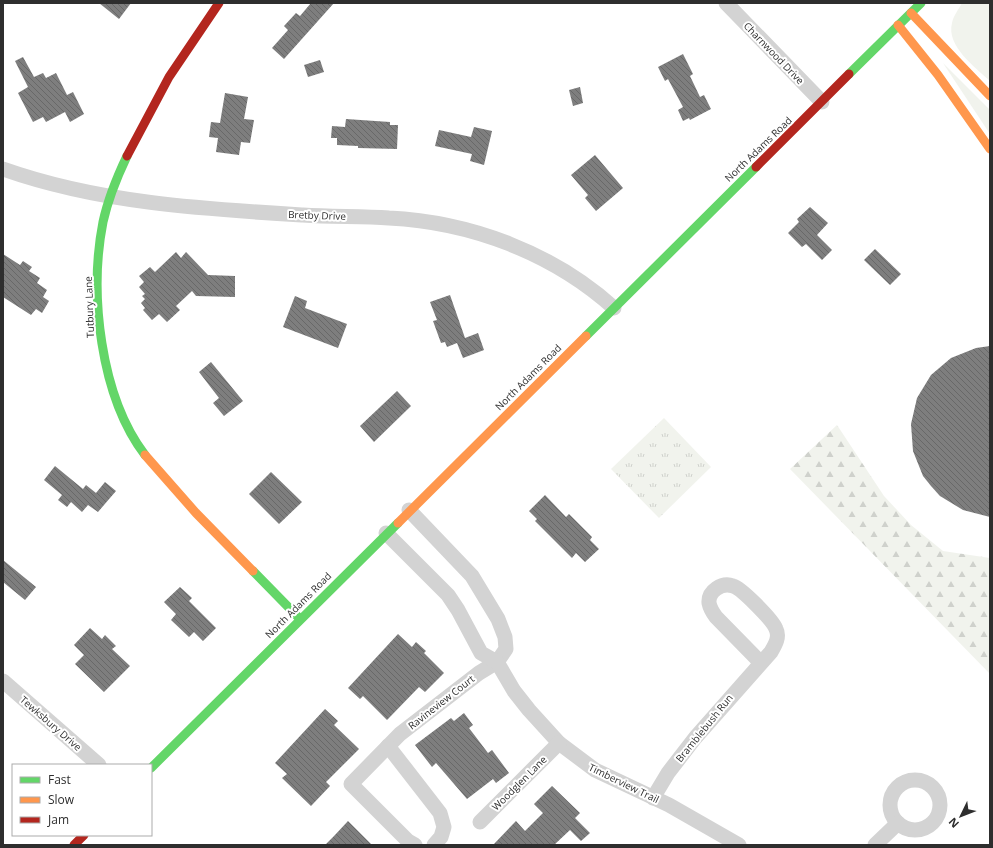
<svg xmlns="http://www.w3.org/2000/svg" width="993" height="848" viewBox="0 0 993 848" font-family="'Open Sans',sans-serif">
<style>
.green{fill:#f1f3ed}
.forest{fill:url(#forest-firs)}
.park{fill:url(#park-tufts)}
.building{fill:url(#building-back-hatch)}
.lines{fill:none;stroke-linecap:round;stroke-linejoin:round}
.street{stroke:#d3d3d3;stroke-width:15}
.fast{stroke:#63d668;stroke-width:9}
.slow{stroke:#ff974d;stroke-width:9}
.jam{stroke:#b3261e;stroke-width:9}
.labels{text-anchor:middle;stroke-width:4;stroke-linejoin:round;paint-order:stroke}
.street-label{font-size:10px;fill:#2e2e2e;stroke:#fff}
</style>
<defs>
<pattern id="forest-firs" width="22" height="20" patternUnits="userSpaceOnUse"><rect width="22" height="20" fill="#f1f3ed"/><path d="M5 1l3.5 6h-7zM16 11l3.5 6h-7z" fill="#cfd1cc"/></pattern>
<pattern id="park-tufts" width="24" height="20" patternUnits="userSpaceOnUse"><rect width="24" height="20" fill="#f1f3ed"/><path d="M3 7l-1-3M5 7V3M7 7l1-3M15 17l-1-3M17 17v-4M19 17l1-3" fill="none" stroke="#cfd1cc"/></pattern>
<pattern id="building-back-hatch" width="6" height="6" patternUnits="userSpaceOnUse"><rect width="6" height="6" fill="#7e7e7e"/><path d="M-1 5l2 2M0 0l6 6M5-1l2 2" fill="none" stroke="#686868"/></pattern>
</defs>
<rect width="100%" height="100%" fill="#fff"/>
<g class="green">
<path d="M962 3H990V81C975 67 946 46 952 23 953 16 959 9 962 3Z"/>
<polygon points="943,63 990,110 990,134"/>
</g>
<polygon class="forest" points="837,425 884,496 911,525 943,551 990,558 990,674 790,469"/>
<polygon class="park" points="664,418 711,467 659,518 611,469"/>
<g class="building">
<polygon points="99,3 131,3 119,19"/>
<polygon points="311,3 334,3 284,59 272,48 288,30 284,26 296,13 300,16"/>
<polygon points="683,54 693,74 690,76 700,97 704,95 711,109 690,120 689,118 683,121 678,110 683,107 668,79 665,81 658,67"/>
<polygon points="23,57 34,77 43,73 46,78 56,73 67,95 73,92 84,114 70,122 65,112 46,122 43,117 33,122 18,93 28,87 15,61"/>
<polygon points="320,60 324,72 308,77 304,65"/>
<polygon points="580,87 583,103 573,106 569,90"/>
<polygon points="225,93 248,97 244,119 254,120 250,143 241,142 239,155 216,152 218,138 209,137 211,122 220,123"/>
<polygon points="346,119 390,122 390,125 398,125 397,149 358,148 358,146 337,145 337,138 331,138 332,126 345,127"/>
<polygon points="474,127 492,131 484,165 470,161 472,154 435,146 439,130 471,137"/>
<polygon points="595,155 623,188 596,211 585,198 588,195 571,175"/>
<polygon points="810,207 828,223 817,235 832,250 822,260 806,244 802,247 788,233 799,222 797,219"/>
<polygon points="875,249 901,274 890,285 864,260"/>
<polygon points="176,252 181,258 186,252 208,275 235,276 235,297 196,296 192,291 176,306 180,310 167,322 159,314 152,320 143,310 145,308 141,303 145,299 142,296 145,294 139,287 144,282 139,276 150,267 155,272"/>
<polygon points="3,254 20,265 23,261 32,267 29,271 40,278 37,283 47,290 43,297 49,301 42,313 36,309 31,315 3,297"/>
<polygon points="450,295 465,338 478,333 484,350 463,358 457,343 447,347 445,342 441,343 433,321 437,320 430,302"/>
<polygon points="295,296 307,301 305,308 347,324 338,348 283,327"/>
<polygon points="990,346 990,517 963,510 940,496 931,486 923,476 913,451 911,424 917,398 931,375 951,358 976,348"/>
<polygon points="211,362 243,401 224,416 213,403 219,398 199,372"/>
<polygon points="397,391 411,406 374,442 360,426"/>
<polygon points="55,466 83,489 86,485 96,493 105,482 116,491 98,512 88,505 82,512 71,502 67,507 58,500 62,495 44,480"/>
<polygon points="271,472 302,502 279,524 249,494"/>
<polygon points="545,495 566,517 569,514 592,537 590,540 599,549 585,562 576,553 572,558 535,521 537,519 529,511"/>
<polygon points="3,560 36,587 25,600 3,582"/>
<polygon points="180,587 192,598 189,601 216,628 203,641 194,632 189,637 171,620 176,614 164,602"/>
<polygon points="90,628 102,639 105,635 116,646 112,649 130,666 104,692 75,664 84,655 74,645"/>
<polygon points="398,634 412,647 416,642 426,651 424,653 444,673 425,692 419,687 387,720 363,696 360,699 348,688"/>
<polygon points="325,709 338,721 334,725 359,749 326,782 330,786 311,806 282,778 287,774 275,763"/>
<polygon points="464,713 473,725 469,728 488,753 492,750 509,773 496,783 493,779 467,799 436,763 432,767 415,745 451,718 454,721"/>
<polygon points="552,786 580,813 575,818 590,833 581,841 570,830 554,845 493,845 516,821 525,831 543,813 534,804"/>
<polygon points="348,821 372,845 325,845 334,836"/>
</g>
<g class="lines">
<g class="street">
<polyline points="726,3 822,102"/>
<path d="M3 169C99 203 202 209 303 215 332 217 361 216 389 218 471 222 553 253 614 308"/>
<polyline points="409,510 472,576 498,619 505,637 506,649 497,662 479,673 400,734 351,784 408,841 415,845"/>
<polyline points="386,533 448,595 458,610 481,653 497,662 514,691 529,710 559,743 595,770 669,805 739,845"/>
<polyline points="3,681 99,765"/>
<polyline points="388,746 440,813 444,827 441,837 434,845"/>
<circle cx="915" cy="805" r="25"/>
<path d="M653 798 668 773 695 738 771 652C775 645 780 637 776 629 773 620 741 588 733 586 722 582 708 591 709 603 710 608 713 613 716 617L760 662"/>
<polyline points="480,822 559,743"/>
<polyline points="875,845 898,823"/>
</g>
<g class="fast">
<polyline points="849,74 921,3"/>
<path d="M127 156C117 177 108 199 103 222 89 293 100 396 145 455"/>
<polyline points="586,336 756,167"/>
<polyline points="253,571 300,619"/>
<polyline points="151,768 398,523"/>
</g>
<g class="slow">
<polyline points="911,13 990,96"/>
<polyline points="898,25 938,75 990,149"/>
<polyline points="145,455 196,513 253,571"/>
<polyline points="398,523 586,336"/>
</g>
<g class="jam">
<polyline points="127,156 169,77 219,3"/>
<polyline points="756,167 849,74"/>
<polyline points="74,845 84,835"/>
</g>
</g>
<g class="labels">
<g class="street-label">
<text transform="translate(774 53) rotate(46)" y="4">Charnwood Drive</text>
<text transform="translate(758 149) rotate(-44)" y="4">North Adams Road</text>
<text transform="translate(317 215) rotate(2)" y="4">Bretby Drive</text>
<text transform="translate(89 307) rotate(-92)" y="4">Tutbury Lane</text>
<text transform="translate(528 377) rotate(-45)" y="4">North Adams Road</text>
<text transform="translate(298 605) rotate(-45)" y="4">North Adams Road</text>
<text transform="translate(441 702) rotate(-38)" y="4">Ravineview Court</text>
<text transform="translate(51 723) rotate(41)" y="4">Tewksbury Drive</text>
<text transform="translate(704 728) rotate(-51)" y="4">Bramblebush Run</text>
<text transform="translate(519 783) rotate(-45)" y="4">Woodglen Lane</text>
<text transform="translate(624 783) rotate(26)" y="4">Timberview Trail</text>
</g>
</g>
<rect width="993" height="848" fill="none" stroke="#2e2e2e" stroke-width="8"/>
<rect x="12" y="764" width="140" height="72" fill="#ffffff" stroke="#ababab"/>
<rect x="20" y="777" width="20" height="6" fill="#63d668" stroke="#ababab"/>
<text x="48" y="784" font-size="12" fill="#2e2e2e">Fast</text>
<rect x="20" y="797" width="20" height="6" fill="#ff974d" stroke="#ababab"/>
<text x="48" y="804" font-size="12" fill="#2e2e2e">Slow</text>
<rect x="20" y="817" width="20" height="6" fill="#b3261e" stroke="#ababab"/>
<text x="48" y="824" font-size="12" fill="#2e2e2e">Jam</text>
<g transform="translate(961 816) rotate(227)" stroke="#ffffff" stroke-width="3" paint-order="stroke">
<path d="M0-3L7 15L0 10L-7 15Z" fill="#2e2e2e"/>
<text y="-6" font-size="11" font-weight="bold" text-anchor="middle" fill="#2e2e2e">N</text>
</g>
</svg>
